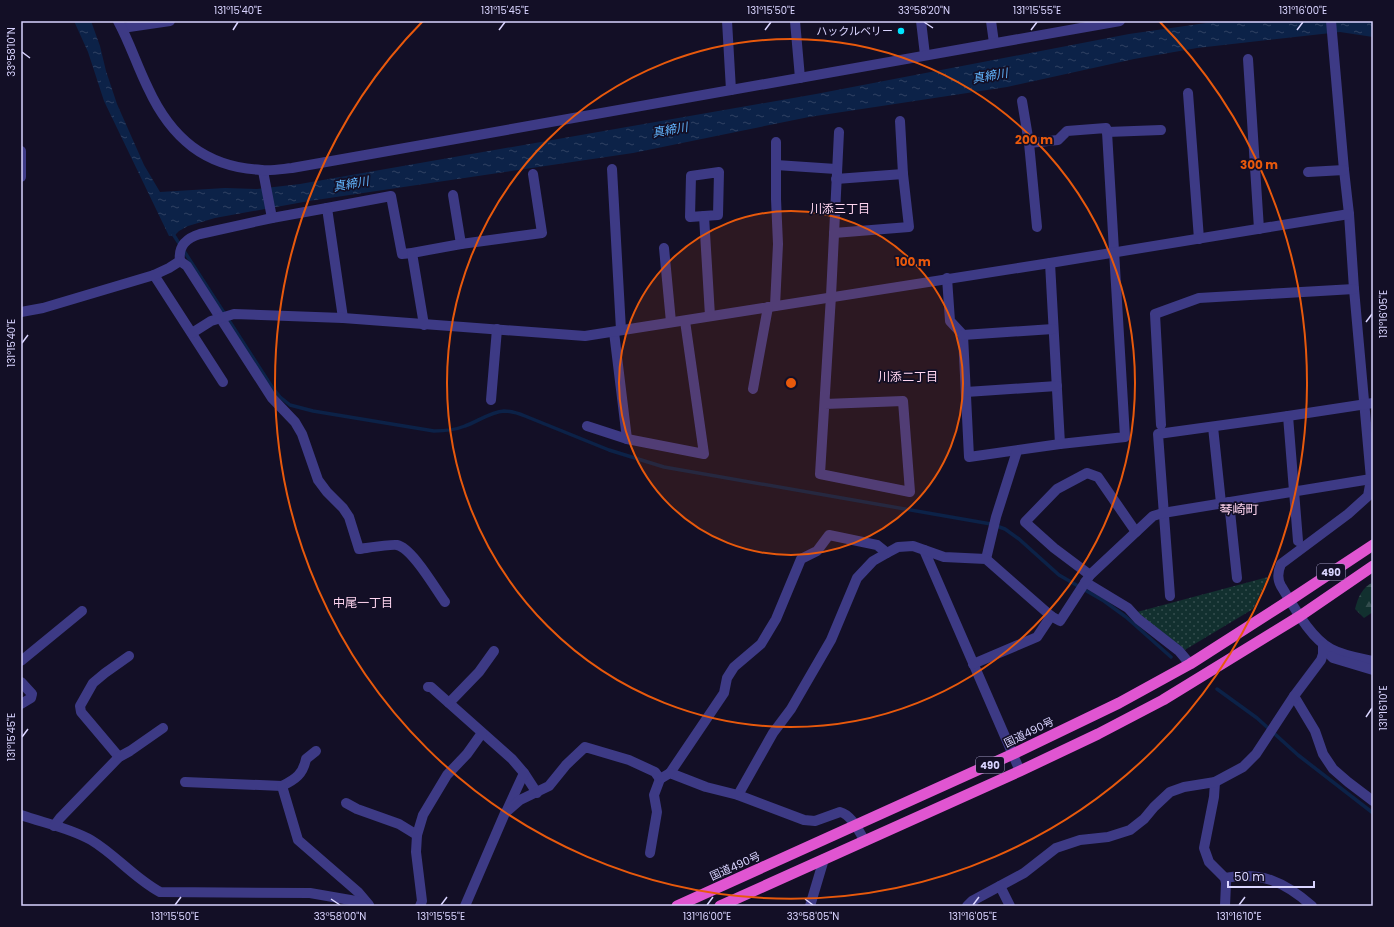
<svg xmlns="http://www.w3.org/2000/svg" width="1394" height="927" viewBox="0 0 1394 927" font-family="Poppins,'Noto Sans JP',sans-serif">
<style>
.grass{fill:url(#grass-dots)}
.forest{fill:url(#forest-firs)}
.water{fill:url(#water-ripples)}
.lines{fill:none;stroke-linecap:round;stroke-linejoin:round}
.stream{stroke:#0c2248;stroke-width:3.5}
.minor{stroke:#3d3a85;stroke-width:10}
.tertiary{stroke:#3d3a85;stroke-width:10}
.trunk{stroke:#e055d1;stroke-width:11}
.ticks{fill:none;stroke:#d9d4ff;stroke-width:1.5}
.ring{fill:none;stroke:#e8590c;stroke-width:2}
.poi-dot{fill:#00e5ff;stroke:#130f26;stroke-width:1.5}
.labels{text-anchor:middle;stroke-width:3.5;stroke-linejoin:round;paint-order:stroke}
.shield{fill:#130f26;stroke:#9e99be;stroke-width:1}
.shield-label{font-size:10px;font-weight:bold;fill:#d9d4ff}
.poi-label{font-size:11px;fill:#d9d4ff;stroke:#130f26;text-anchor:end}
.street-label{font-size:11px;fill:#d9d4ff;stroke:#130f26}
.water-label{font-size:12px;font-style:italic;fill:#62b6ff;stroke:#130f26}
.neighbourhood-label{font-size:12px;fill:#ffd6f0;stroke:#130f26}
.quarter-label{font-size:13px;fill:#ffd6f0;stroke:#130f26}
.centre{fill:#e8590c;stroke:#130f26;stroke-width:2}
.ring-label{font-size:12px;text-anchor:middle;font-weight:bold;fill:#e8590c;stroke:#130f26;stroke-width:3.5;stroke-linejoin:round;paint-order:stroke}
.neatline{fill:none;stroke:#d9d4ff;stroke-width:1.5}
.ticks-label{font-size:10px;text-anchor:middle;fill:#d9d4ff}
</style>
<defs>
<pattern id="grass-dots" width="8" height="8" patternUnits="userSpaceOnUse"><rect width="8" height="8" fill="#12302f"/><path d="M2 2h.1M6 6h.1" fill="none" stroke="#344d4e" stroke-width="1.8" stroke-linecap="round"/></pattern>
<pattern id="forest-firs" width="22" height="20" patternUnits="userSpaceOnUse"><rect width="22" height="20" fill="#12302f"/><path d="M5 1l3.5 6h-7zM16 11l3.5 6h-7z" fill="#344d4e"/></pattern>
<pattern id="water-ripples" width="26" height="14" patternUnits="userSpaceOnUse"><rect width="26" height="14" fill="#0c2248"/><path d="M2 4q2-2 4 0t4 0M15 11q2-2 4 0t4 0" fill="none" stroke="#2f4163"/></pattern>
</defs>
<rect width="100%" height="100%" fill="#130f26"/>
<polygon class="grass" points="1268,577 1253,609 1183,651 1137,612"/>
<path class="forest" d="M1373 582V612L1364 618 1355 609C1358 597 1362 588 1373 582Z"/>
<polygon class="water" points="74,21 91,21 100,46 106,71 117,104 144,165 160,192 225,188 257,189 300,184 816,94 1129,34 1220,21 1373,21 1373,37 1340,32 1197,48 1134,59 1007,87 809,117 633,153 309,201 215,218 188,226 179,231 174,236 169,236 104,101 88,52"/>
<g class="lines">
<g class="stream">
<path d="M173 234 272 387 280 397 290 405 313 411 434 431C444 431 455 430 465 426 477 422 490 412 504 411 511 411 518 413 525 416L609 450 664 467 991 524 1005 529 1019 539 1059 575 1104 601 1126 617 1171 657"/>
<polyline points="1217,689 1257,718 1298,755 1373,813"/>
</g>
<g class="minor">
<polyline points="727,21 731,90"/>
<polyline points="795,21 800,78"/>
<polyline points="921,21 925,55"/>
<polyline points="991,21 994,43"/>
<path d="M1331 21 1344 170 1349 214 1354 289 1371 479 1368 496 1348 514 1281 564C1278 571 1277 579 1281 586 1293 605 1310 638 1331 649 1344 656 1359 658 1373 661"/>
<polyline points="122,28 170,21"/>
<polyline points="1248,59 1259,229"/>
<polyline points="1188,93 1199,239"/>
<polyline points="1022,101 1029,143"/>
<polyline points="21,151 21,177"/>
<polyline points="776,165 836,169"/>
<polyline points="612,169 621,330"/>
<polyline points="263,171 272,218"/>
<polygon points="719,172 718,215 690,217 691,176"/>
<polyline points="1308,172 1344,170"/>
<polyline points="836,179 903,174"/>
<polyline points="453,195 461,244"/>
<polyline points="327,208 391,196 402,254 412,253 461,244 542,233 533,174"/>
<polyline points="704,216 710,316"/>
<polyline points="1037,227 1029,143 1058,140 1067,131 1106,128 1107,132 1161,130"/>
<polyline points="834,233 909,227 903,174 900,121"/>
<polyline points="664,248 671,322"/>
<polyline points="412,253 424,325"/>
<path d="M180 261C178 245 187 238 200 234L272 218 327 208 343 318"/>
<polyline points="1050,263 1060,444"/>
<polyline points="154,275 223,382"/>
<polyline points="947,278 950,321 963,335 969,457 1060,444 1125,437 1107,132"/>
<polyline points="775,306 778,244 776,199 776,142"/>
<path d="M21 312 43 308 154 275 169 268 180 261 187 266 272 398 295 422 302 434 318 480 327 492 343 508 349 517 359 549C367 548 391 544 397 545 412 548 435 588 445 602"/>
<polyline points="614,332 627,439"/>
<polyline points="192,333 211,321 234,314 343,318 585,336 1050,263 1349,214"/>
<polyline points="963,335 1053,329"/>
<polyline points="753,389 768,307"/>
<polyline points="966,392 1057,386"/>
<polyline points="491,400 497,329"/>
<polyline points="825,404 903,401 910,492 820,474 831,296 839,132"/>
<polyline points="1288,416 1298,541"/>
<polyline points="1161,425 1155,314 1199,298 1354,289"/>
<polyline points="587,426 627,439 704,454 685,321"/>
<polyline points="1213,427 1221,503"/>
<polyline points="1229,502 1237,578"/>
<polyline points="924,550 1020,771"/>
<polyline points="986,559 996,517 1017,451"/>
<polyline points="1090,575 1054,548 1025,522 1057,489 1087,473 1098,477 1136,532"/>
<polyline points="1085,582 1128,608 1138,619 1179,651 1190,664"/>
<polyline points="1170,596 1158,434 1288,416 1373,403"/>
<polyline points="1331,656 1333,658 1373,670"/>
<polyline points="21,661 82,611"/>
<polyline points="973,664 1037,637 1051,616"/>
<polyline points="21,682 32,694 31,698 21,704"/>
<polyline points="428,687 431,687 512,759 524,773 537,793"/>
<polyline points="1294,696 1315,731 1323,754 1333,769 1348,782 1373,801"/>
<polyline points="449,703 479,672 494,651"/>
<polyline points="119,757 81,712 80,706 93,683 105,673 129,656"/>
<polyline points="670,773 724,693 727,678 734,667 761,644 776,619 801,559 817,551 829,535 877,545 887,553"/>
<path d="M185 782 282 786C296 779 303 774 306 759L316 751"/>
<polyline points="1215,782 1214,797 1204,848 1209,862 1225,878 1226,883 1225,906"/>
<polyline points="282,786 298,840 358,892 369,905"/>
<polyline points="738,795 773,733 791,709 831,640 857,578 873,561 887,553 898,547 913,546 944,557 986,559 1051,616 1060,621 1090,575 1153,516 1163,513 1371,479"/>
<polyline points="346,803 357,809 399,824 417,835"/>
<polyline points="507,810 524,773"/>
<path d="M21 815C44 823 70 828 91 840 116 855 134 878 160 892L310 893 356 901 369 906"/>
<polyline points="54,826 60,818 119,757 130,751 163,728"/>
<polyline points="650,853 657,812 654,795 660,779"/>
<path d="M1225 878C1261 871 1285 882 1312 906"/>
<polyline points="1000,886 1010,906"/>
<polyline points="420,906 422,901 416,852 417,835 423,815 447,775 467,754 482,733"/>
<path d="M465 906 505 813 520 800 549 786 566 765 585 747 629 760 655 772 660 779 670 773 706 787 738 795 804 820 815 821 840 812C852 815 859 832 865 841"/>
<polyline points="810,906 824,859"/>
<polyline points="967,906 972,901 1024,873 1056,848 1080,840 1108,837 1130,830 1144,819 1154,807 1170,792 1184,787 1215,782 1243,767 1256,754 1294,696 1321,660 1323,654 1323,645"/>
</g>
<path class="tertiary" d="M118 21C130 43 137 66 148 88 171 138 205 167 262 170 272 171 282 169 292 168L1120 21"/>
<g class="trunk">
<polyline points="677,906 1013,754 1119,703 1190,664 1290,600 1373,545"/>
<polyline points="720,906 1020,771 1098,734 1163,700 1300,616 1373,566"/>
</g>
</g>
<path class="ticks" d="M924 22 933 28M233 30 238 22M499 30 505 22M765 30 771 22M1031 30 1037 22M1297 30 1303 22M22 52 30 58M1366 322 1372 314M22 343 28 335M1366 717 1372 708M22 737 28 729M331 899 340 905M805 899 813 905M175 905 181 897M441 905 447 897M707 905 713 897M973 905 979 897M1239 905 1245 897"/>
<circle cx="791" cy="383" r="172" fill="#e8590c" fill-opacity=".12"/>
<g class="ring">
<circle cx="791" cy="383" r="172"/>
<circle cx="791" cy="383" r="344"/>
<path d="M1159 21A516 516 0 1 1 423 21"/>
</g>
<circle class="poi-dot" cx="901" cy="31" r="4"/>
<g class="labels">
<g class="shield">
<rect x="1317" y="564" width="28" height="16" rx="3"/>
<rect x="976" y="757" width="28" height="16" rx="3"/>
</g>
<g class="shield-label">
<text x="1331" y="576">490</text>
<text x="990" y="769">490</text>
</g>
<g class="poi-label">
<text x="893" y="35">ハックルベリー</text>
</g>
<g class="street-label">
<text transform="translate(1029 732) rotate(-26)" y="4">国道490号</text>
<text transform="translate(735 866) rotate(-24)" y="4">国道490号</text>
</g>
<g class="water-label">
<text transform="translate(990 76) rotate(-10)" y="4">真締川</text>
<text transform="translate(670 130) rotate(-10)" y="4">真締川</text>
<text transform="translate(351 184) rotate(-10)" y="4">真締川</text>
</g>
<g class="neighbourhood-label">
<text x="840" y="213">川添三丁目</text>
<text x="908" y="381">川添二丁目</text>
<text x="363" y="607">中尾一丁目</text>
</g>
<g class="quarter-label">
<text x="1239" y="514">琴崎町</text>
</g>
</g>
<circle cx="791" cy="383" r="6" class="centre"/>
<g class="ring-label">
<text x="1034" y="144">200 m</text>
<text x="1259" y="169">300 m</text>
<text x="913" y="266">100 m</text>
</g>
<rect width="1394" height="927" fill="none" stroke="#130f26" stroke-width="44"/>
<path d="M1228 881v6h86v-6" fill="none" stroke="#d9d4ff" stroke-width="2"/>
<text x="1234" y="881" font-size="12" fill="#d9d4ff" stroke="#130f26" stroke-width="3" paint-order="stroke">50 m</text>
<rect x="22" y="22" width="1350" height="883" class="neatline"/>
<g class="ticks-label">
<text x="238" y="14">131°15'40"E</text>
<text x="505" y="14">131°15'45"E</text>
<text x="771" y="14">131°15'50"E</text>
<text x="924" y="14">33°58'20"N</text>
<text x="1037" y="14">131°15'55"E</text>
<text x="1303" y="14">131°16'00"E</text>
<text transform="translate(11 52) rotate(-90)" y="4">33°58'10"N</text>
<text transform="translate(1383 314) rotate(-90)" y="4">131°16'05"E</text>
<text transform="translate(11 343) rotate(-90)" y="4">131°15'40"E</text>
<text transform="translate(1383 708) rotate(-90)" y="4">131°16'10"E</text>
<text transform="translate(11 737) rotate(-90)" y="4">131°15'45"E</text>
<text x="175" y="920">131°15'50"E</text>
<text x="340" y="920">33°58'00"N</text>
<text x="441" y="920">131°15'55"E</text>
<text x="707" y="920">131°16'00"E</text>
<text x="813" y="920">33°58'05"N</text>
<text x="973" y="920">131°16'05"E</text>
<text x="1239" y="920">131°16'10"E</text>
</g>
</svg>
